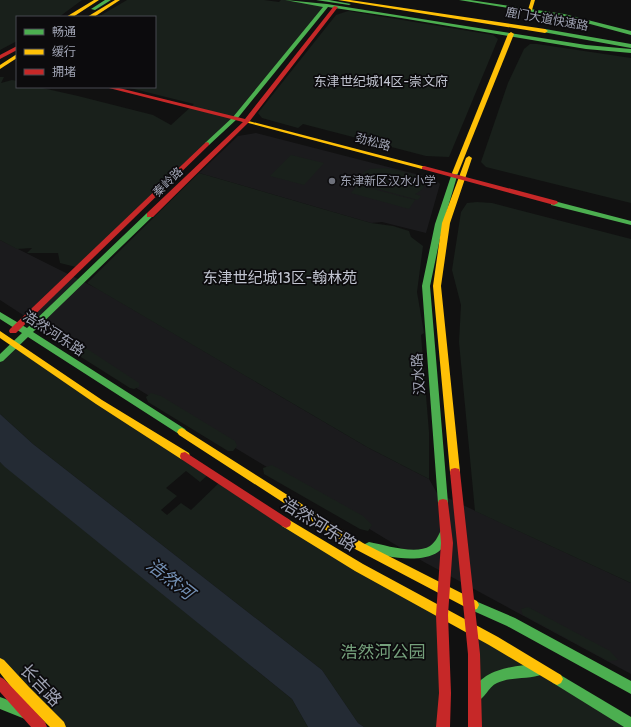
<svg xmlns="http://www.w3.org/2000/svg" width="631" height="727" viewBox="0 0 631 727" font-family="Cabin,'Noto Sans SC',sans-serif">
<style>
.built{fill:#1b1b1d}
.green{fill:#19201b}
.water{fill:#242b34}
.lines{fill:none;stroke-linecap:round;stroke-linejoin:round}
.fast{fill:#4caf50;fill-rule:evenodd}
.slow{fill:#ffc107;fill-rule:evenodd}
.jam{fill:#c62828;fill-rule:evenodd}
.poi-dot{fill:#6e717b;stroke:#0c0b0d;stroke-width:1.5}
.labels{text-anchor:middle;stroke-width:3.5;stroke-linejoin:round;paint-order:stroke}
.far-street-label{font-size:12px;fill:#a0a4b4;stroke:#0c0b0d}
.far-poi-label{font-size:12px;fill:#a0a4b4;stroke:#0c0b0d;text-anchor:start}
.far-neighbourhood-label{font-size:13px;fill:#c1c4d0;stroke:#0c0b0d}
.street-label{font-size:14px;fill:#a0a4b4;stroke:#0c0b0d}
.neighbourhood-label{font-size:15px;fill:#c1c4d0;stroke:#0c0b0d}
.near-street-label{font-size:17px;fill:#a0a4b4;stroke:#0c0b0d}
.near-park-label{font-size:17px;fill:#75a17c;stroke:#0c0b0d}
.near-water-label{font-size:18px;font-style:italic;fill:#738fb3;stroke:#0c0b0d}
</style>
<rect width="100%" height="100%" fill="#111"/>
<g class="built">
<polygon points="256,133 435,179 440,184 426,233 382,222 371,223 199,173 238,136"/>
<polygon points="0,240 98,289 367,447 429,479 437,493 631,583 631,674 424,562 123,380 0,300"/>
</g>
<g class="green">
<polygon points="0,0 82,0 59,17 17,17 17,41 0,50"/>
<polygon points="127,0 264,0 279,2 281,0 287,0 327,5 235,118 80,268 60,263 58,253 27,253 32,248 17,249 0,240 0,77 4,77 1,83 12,80 17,81 17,87 38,87 78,96 153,115 171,125 194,104 126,87 155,87 155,17 98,17"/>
<polygon points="348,11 493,35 498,39 449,157 426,156 303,124 298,128 262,118 258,113 336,15"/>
<polygon points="530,44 537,44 631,58 631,203 486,167 481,162 508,83 524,49"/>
<polygon points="291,155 324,163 304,185 270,176"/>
<path d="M384 168C397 170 415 173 425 182 424 189 421 191 415 194L421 196 418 200 356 183 359 180 364 181 362 178 364 172 370 169Z"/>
<polygon points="199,173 371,223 393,226 409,231 411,237 423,246 417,292 424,333 421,335 429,432 429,479 367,447 87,283"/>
<polygon points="358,185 415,200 409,209 351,193"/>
<polygon points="477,202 492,203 631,239 631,583 475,511 459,342 461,305 452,270 461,212 467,203"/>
<polygon points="57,333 66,335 139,383 139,387 134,389 130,388 62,345 56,340"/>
<polygon points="16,345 211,472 200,482 186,471 166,488 177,496 161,510 167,515 181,503 191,510 221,481 442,615 442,727 364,727 358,723 322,670 33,444 0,414 0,359"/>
<polygon points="151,393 161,396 235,441 237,446 233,451 228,451 148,402 146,397"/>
<polygon points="0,462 292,699 308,727 59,727 0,664"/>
<polygon points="272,465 363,516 372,525 368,531 360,529 264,474 263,468"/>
<polygon points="528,607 610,651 618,660 608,661 523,615 521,609"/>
<polygon points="470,629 631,727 475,727"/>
</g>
<polygon class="water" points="0,414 33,444 322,670 358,723 364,727 308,727 292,699 5,467 0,462"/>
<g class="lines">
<g class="fast">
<polygon points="105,0 111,0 95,10 91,9"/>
<polygon points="285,0 327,4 586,45 631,49 631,53 586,49 401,18 328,7 237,119 209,145 205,145 205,143 233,117 323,7"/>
<polygon points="316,0 329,0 351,4 349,5"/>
<polygon points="459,0 470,0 564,14 631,31 631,35 564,17"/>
<polygon points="545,29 631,44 631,48 543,32 543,30"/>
<polygon points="455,171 458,173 443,224 430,286 448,503 447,506 443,507 439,506 438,503 422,286 435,224 452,173"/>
<polygon points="551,201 554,201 631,221 631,225 551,205"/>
<polygon points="147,213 153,213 154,215 33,332 185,429 187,432 185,435 182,436 28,337 3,361 0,362 0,354 22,333 0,319 0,312 27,328"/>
<path d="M446 526 450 528 451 531C448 538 445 547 438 552 420 564 384 557 365 550L363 547 365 544 369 542C385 545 416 555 430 546 436 542 439 534 442 528Z"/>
<polygon points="473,600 515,618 631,681 631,694 507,626 469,609 467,605 469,601"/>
<path d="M539 664 543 666 545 670 543 674C529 680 512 676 497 683 488 687 485 699 476 702L471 701 470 696C481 668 513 666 539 664Z"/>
<polygon points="557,673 631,717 631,727 624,727 553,683 551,679 553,675"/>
<polygon points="0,697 30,708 31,713 30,718 25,719 0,709"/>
</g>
<g class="slow">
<polygon points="94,0 99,0 73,17 66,17"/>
<polygon points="115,0 120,0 94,17 87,17"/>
<polygon points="338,0 350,0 545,29 548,31 545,33"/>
<polygon points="531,0 535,0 532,10 530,11 528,10"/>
<polygon points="511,32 514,34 458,173 457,174 453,174 452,173 508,34"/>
<polygon points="17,54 17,58 0,69 0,65"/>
<polygon points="241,119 426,167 427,168 426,169 422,169 241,121"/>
<polygon points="469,156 472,158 450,223 441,286 460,472 459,475 455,476 451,475 450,472 433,286 442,223 466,158"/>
<polygon points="0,331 102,400 189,453 190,456 189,459 185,460 181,459 96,404 0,338"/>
<polygon points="182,428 363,543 477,601 479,605 477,609 473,610 469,609 355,549 179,435 177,432 179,429"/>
<polygon points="286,518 363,564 498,637 561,675 563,679 561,683 557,685 553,683 489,645 355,571 282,526 281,523 282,520"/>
<polygon points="0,658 4,660 29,687 64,722 66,727 50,727 19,697 0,673"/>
</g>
<g class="jam">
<polygon points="334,6 338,7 249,122 153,217 147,217 147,213 243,122 105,87 115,87 245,119"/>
<polygon points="17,46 17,50 0,59 0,55"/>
<polygon points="207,142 209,143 209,145 16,333 10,333 9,331 10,329 205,143"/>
<polygon points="424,166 557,201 558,203 554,205 422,169 422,167"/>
<polygon points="185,452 290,520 291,523 290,526 286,528 282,526 181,459 180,456 181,453"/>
<polygon points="455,468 459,469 460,472 480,654 482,727 468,727 468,654 450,472 451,469"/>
<polygon points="443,499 447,500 448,503 453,543 448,615 451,693 450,727 436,727 439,693 436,615 441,543 438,503 439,500"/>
<polygon points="0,677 4,679 45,722 47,727 31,727 0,692"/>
</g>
</g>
<circle class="poi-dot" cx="332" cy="181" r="4"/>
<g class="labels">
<g class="far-street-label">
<text transform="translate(547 19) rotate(10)" y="4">鹿门大道快速路</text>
<text transform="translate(373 142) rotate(15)" y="4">劲松路</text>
<text transform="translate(168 182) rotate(-44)" y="4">秦岭路</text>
</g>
<g class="far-poi-label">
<text x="340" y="185">东津新区汉水小学</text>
</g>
<g class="far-neighbourhood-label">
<text x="381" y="86">东津世纪城14区-崇文府</text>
</g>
<g class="street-label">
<text transform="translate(54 333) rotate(33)" y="5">浩然河东路</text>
<text transform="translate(418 374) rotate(-94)" y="5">汉水路</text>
</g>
<g class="neighbourhood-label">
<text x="280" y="283">东津世纪城13区-翰林苑</text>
</g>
<g class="near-street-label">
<text transform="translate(319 524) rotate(32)" y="6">浩然河东路</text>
<text transform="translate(41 685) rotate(46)" y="6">长吉路</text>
</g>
<g class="near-park-label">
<text x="383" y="658">浩然河公园</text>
</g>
<g class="near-water-label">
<text transform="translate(170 579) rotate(38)" y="6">浩然河</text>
</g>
</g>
<rect x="16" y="16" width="140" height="72" fill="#0c0b0d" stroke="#474850"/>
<rect x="24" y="29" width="20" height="6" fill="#4caf50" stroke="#474850"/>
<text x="52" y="36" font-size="12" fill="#a0a4b4">畅通</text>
<rect x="24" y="49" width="20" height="6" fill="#ffc107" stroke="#474850"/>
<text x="52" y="56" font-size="12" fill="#a0a4b4">缓行</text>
<rect x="24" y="69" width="20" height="6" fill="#c62828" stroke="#474850"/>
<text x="52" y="76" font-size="12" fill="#a0a4b4">拥堵</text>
</svg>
